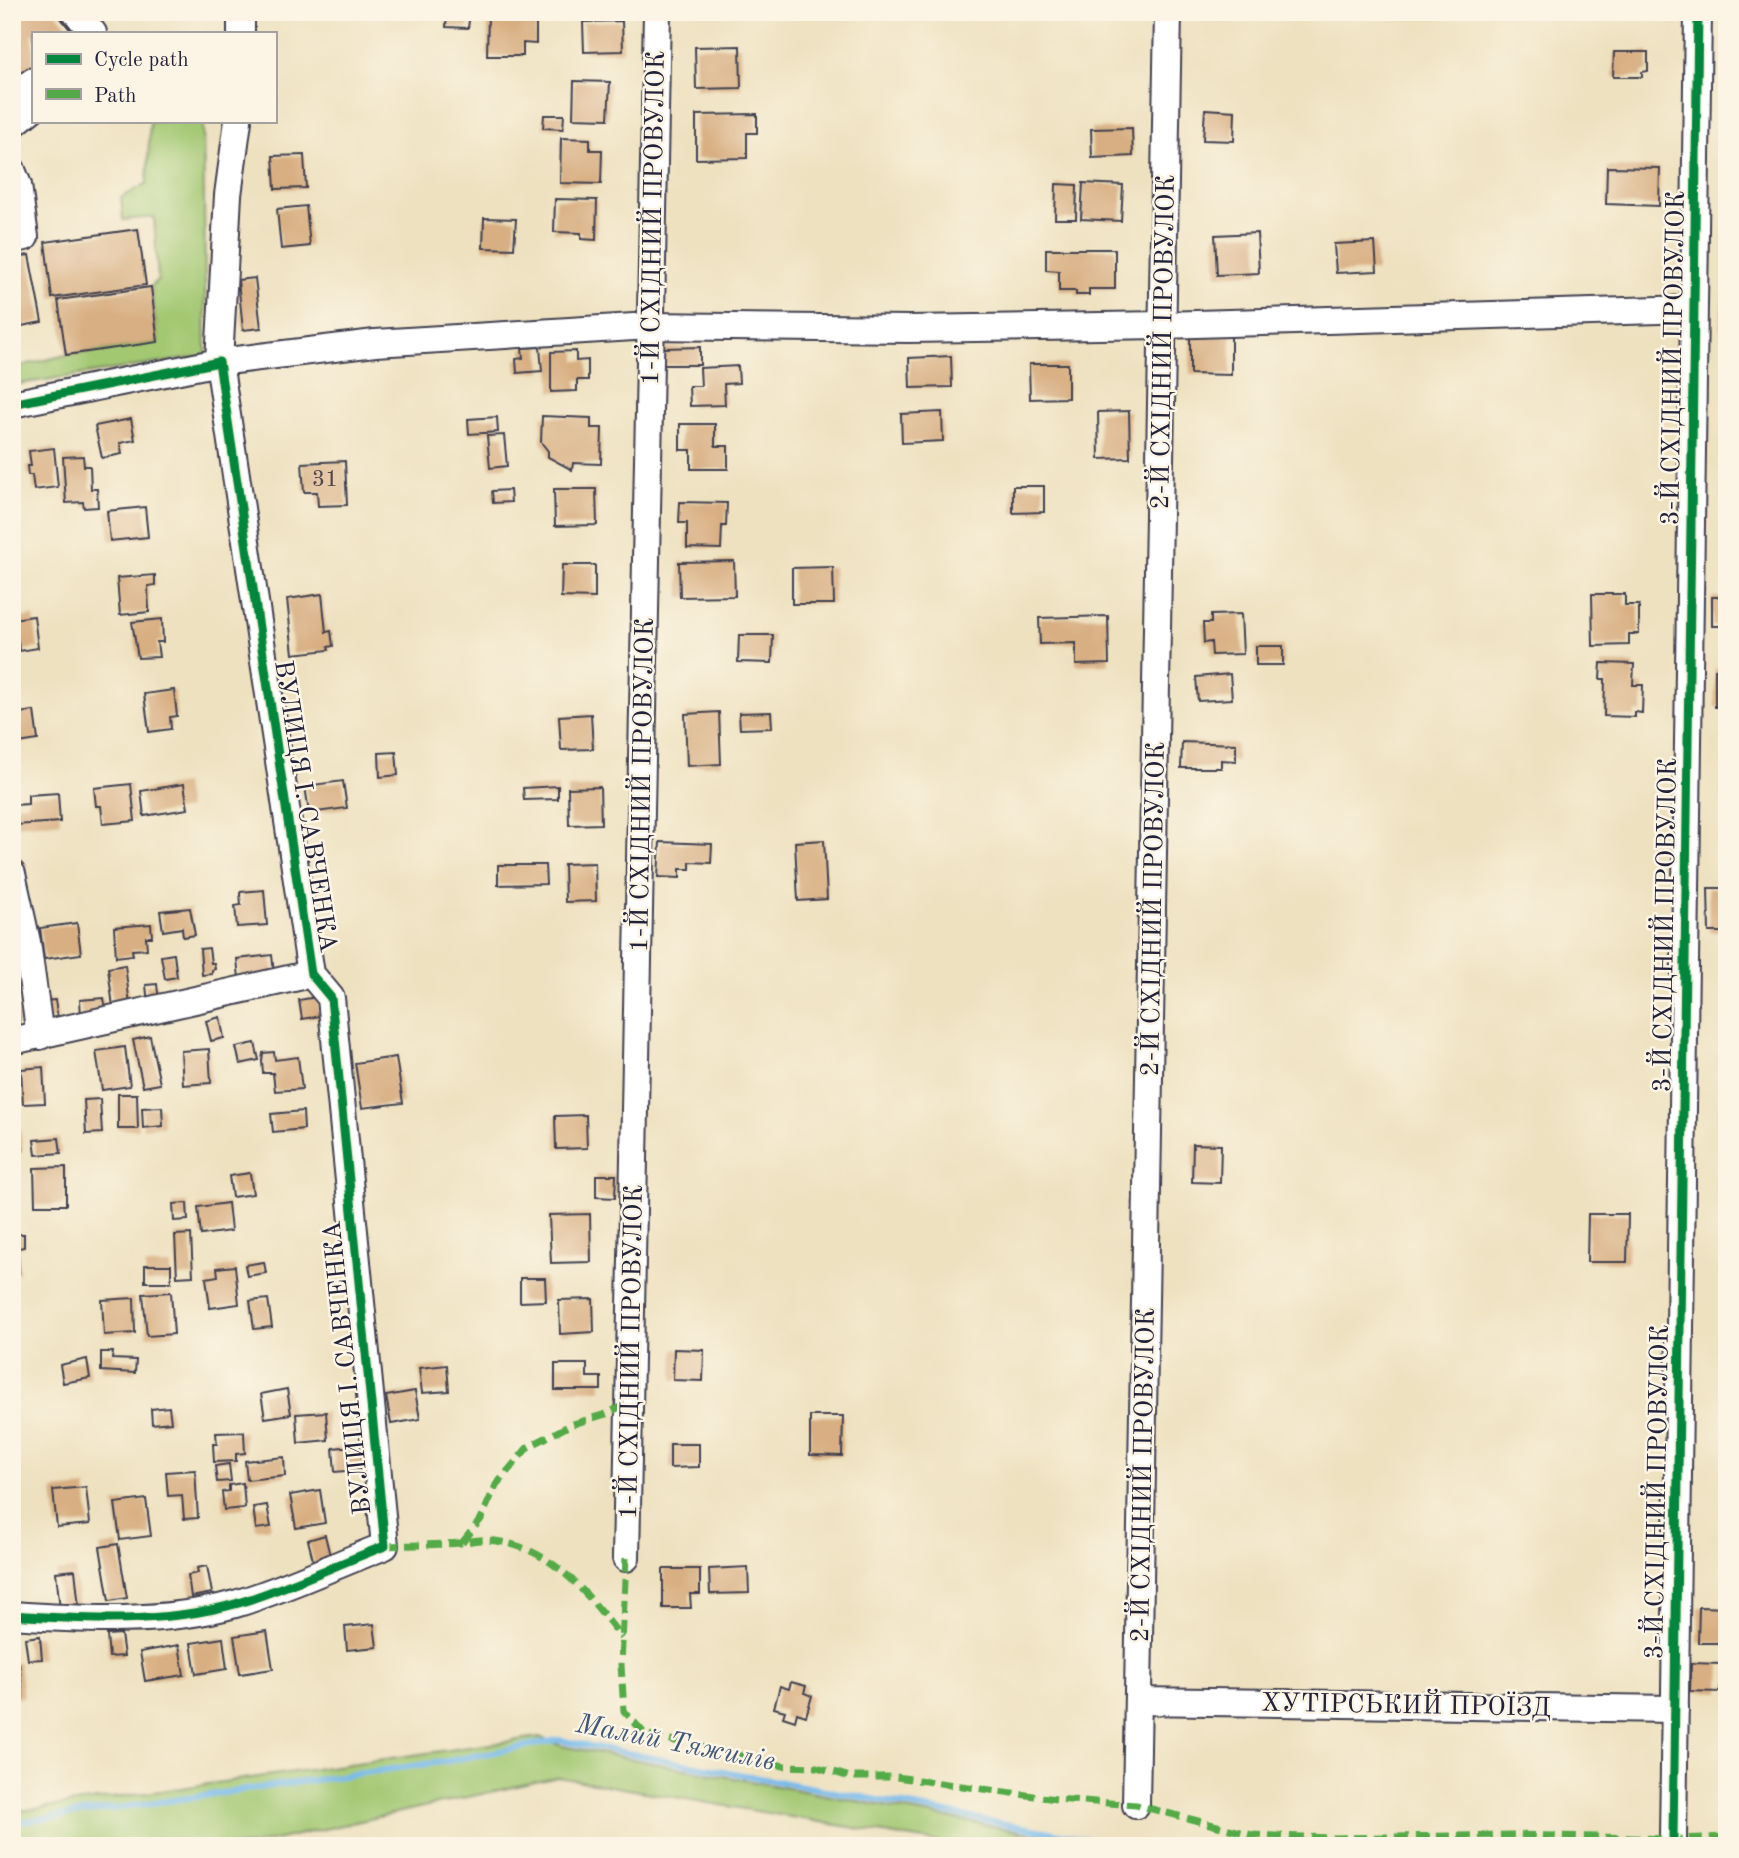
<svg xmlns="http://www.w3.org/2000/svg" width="1739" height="1858" viewBox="0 0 1739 1858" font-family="'Old Standard TT',serif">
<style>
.green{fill:#a3c872;stroke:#627556;stroke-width:2}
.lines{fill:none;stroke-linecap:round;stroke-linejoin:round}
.stream{stroke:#76baec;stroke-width:6}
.building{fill:#d8af82}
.minor-casing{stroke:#413f4f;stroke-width:30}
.minor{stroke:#fff;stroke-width:26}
.quiet{stroke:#53aa46;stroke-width:7;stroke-dasharray:14 7;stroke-linecap:butt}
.cycleway-casing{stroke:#fcf5e5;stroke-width:13}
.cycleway{stroke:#00873e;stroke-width:9}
.labels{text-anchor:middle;stroke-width:5;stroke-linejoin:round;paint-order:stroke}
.number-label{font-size:23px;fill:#50454d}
.street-label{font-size:26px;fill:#22223b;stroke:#fcf5e5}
.water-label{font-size:28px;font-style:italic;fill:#3f5779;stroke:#fcf5e5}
</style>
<rect width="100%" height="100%" fill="#fcf5e5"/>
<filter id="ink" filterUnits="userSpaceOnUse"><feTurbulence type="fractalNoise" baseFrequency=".0143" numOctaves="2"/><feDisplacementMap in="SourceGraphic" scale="14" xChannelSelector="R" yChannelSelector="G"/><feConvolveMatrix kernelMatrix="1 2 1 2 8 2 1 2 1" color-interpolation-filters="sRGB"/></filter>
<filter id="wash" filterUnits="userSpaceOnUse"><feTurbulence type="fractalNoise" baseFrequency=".00686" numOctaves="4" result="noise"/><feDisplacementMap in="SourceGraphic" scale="28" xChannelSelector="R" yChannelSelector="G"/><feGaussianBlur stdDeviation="1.57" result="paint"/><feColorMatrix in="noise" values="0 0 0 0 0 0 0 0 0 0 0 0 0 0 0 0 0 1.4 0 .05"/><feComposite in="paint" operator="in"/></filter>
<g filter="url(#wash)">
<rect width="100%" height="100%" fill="#eee1c0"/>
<g class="green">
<polygon points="150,121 203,121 206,356 12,385 12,368 66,355 158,342 151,287 158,279 154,217 123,220 121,198 147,183"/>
<polygon points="539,1737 562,1746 1098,1846 959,1846 558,1777 248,1846 12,1846 12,1812"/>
</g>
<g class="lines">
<polyline class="stream" points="12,1823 448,1761 558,1740 1123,1846"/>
</g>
<g id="blocks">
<g class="building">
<polygon points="12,12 56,12 73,33 33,33 33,73 12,91"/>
<polygon points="447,12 470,13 468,28 446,27"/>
<polygon points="488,15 536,15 536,44 523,43 523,56 487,56"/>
<polygon points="622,21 623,51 584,52 583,22"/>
<polygon points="740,46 741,88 696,89 695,47"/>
<polygon points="1614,52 1648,52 1648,71 1642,72 1642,77 1613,77"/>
<polygon points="574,81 610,82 608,119 573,118"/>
<polygon points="1205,109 1235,111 1234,141 1203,140"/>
<polygon points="757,114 757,133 747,133 747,158 696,159 696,115"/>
<polygon points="544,115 564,115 563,129 543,128"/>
<polygon points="1132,128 1133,156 1092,158 1091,129"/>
<polygon points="561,138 590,139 590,150 602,150 601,184 560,183"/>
<polygon points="304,155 306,188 275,189 273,156"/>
<polygon points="1607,167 1660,168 1659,206 1606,204"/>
<polygon points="1083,183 1123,185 1121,221 1081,219"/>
<polygon points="1056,184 1077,185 1076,219 1055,219"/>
<polygon points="555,199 597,200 596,240 581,239 581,233 554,232"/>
<polygon points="306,206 310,246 281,249 277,209"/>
<polygon points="484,218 516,219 514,249 483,248"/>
<polygon points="138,229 146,285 52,298 45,242"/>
<polygon points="1257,233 1259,273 1217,275 1215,235"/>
<polygon points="1375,242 1377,271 1336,273 1334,244"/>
<polygon points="1046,249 1115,249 1115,289 1089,289 1089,295 1076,295 1076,291 1059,291 1059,271 1046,270"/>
<polygon points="29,255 42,322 12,328 12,258"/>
<polygon points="255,278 261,328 243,330 238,280"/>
<polygon points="151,287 158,342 66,355 58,300"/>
<polygon points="1723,294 1727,294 1727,329 1720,328"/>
<polygon points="1190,335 1231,336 1231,375 1190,374"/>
<polygon points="540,347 542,371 517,373 516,359 523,358 522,348"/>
<polygon points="700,347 700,365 664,365 664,348"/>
<polygon points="576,351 576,361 588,360 588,380 577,380 577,391 551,392 551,352"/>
<polygon points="951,356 952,387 910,388 909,358"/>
<polygon points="1029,364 1068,364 1068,398 1030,399"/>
<polygon points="738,366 739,383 724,384 725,405 690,406 689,386 701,386 700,368"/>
<polygon points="1129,411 1130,458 1099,459 1098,412"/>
<polygon points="942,412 943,441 902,443 901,414"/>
<polygon points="542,416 591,418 591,428 602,428 601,464 573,463 572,470 548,457 548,451 541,442"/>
<polygon points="497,417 498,432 469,434 468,419"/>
<polygon points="131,419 135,440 120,443 122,454 102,458 95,426"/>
<polygon points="680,424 715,424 715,446 728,446 728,469 691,469 691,450 680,450"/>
<polygon points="504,435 507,466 490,468 487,436"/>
<polygon points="54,448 58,487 34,490 32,475 28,475 27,466 31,466 29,451"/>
<polygon points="83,456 84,466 90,466 91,489 97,489 98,507 84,508 83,502 66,503 63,457"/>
<polygon points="345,461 347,505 318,506 317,492 304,492 302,463"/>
<polygon points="1013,486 1044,486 1044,512 1013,513"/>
<polygon points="554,489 596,489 597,525 555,526"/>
<polygon points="510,490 511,502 493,503 492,491"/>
<polygon points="680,502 727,503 726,526 722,526 721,549 687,548 687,523 679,523"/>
<polygon points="145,507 148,537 110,541 107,511"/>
<polygon points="734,561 735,596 680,597 679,562"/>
<polygon points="562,565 595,565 595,598 561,597"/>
<polygon points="833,567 834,604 792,604 792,568"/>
<polygon points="155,575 155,585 148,586 149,612 120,615 117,578"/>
<polygon points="322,594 326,632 331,631 333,646 328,647 329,650 293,654 287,599"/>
<polygon points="1592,594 1625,594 1625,605 1639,605 1639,634 1629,634 1629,645 1593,646"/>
<rect x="1712" y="597" width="15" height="29"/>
<polygon points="1241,614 1243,654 1212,655 1211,642 1204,643 1203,623 1211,623 1211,615"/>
<polygon points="34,616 38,648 19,651 18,641 12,642 12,619"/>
<polygon points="1108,616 1109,664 1076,665 1076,643 1040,644 1039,618"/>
<polygon points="162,619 163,642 157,642 159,657 138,658 132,622"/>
<polygon points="739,635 773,635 772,663 738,662"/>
<rect x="1256" y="646" width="27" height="19"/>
<polygon points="1601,663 1634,664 1633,685 1643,685 1642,713 1635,712 1635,717 1604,716 1605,679 1600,679"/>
<rect x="1715" y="669" width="12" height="38"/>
<polygon points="1230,674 1232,699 1198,701 1196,677"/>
<polygon points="174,690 177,716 170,717 171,729 149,732 144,694"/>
<polygon points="34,711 38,740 12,744 12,714"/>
<polygon points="719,712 721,764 687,766 685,714"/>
<polygon points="771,712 772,728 740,729 739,713"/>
<polygon points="591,714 593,749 561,750 559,716"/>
<polygon points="1182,742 1236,744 1236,761 1221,760 1221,768 1181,768"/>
<polygon points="396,752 398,775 380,777 379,753"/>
<polygon points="343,781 347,808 309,813 305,786"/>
<polygon points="131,784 135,821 103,824 101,806 96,806 94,788"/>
<polygon points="184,784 188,809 144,816 141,791"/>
<polygon points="558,786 558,799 524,800 523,788"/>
<polygon points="600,787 601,824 569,825 568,788"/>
<polygon points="58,793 60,822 15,825 14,805 28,804 28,795"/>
<polygon points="824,840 827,899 798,901 795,842"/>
<polygon points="660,842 712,844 711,863 690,862 690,869 680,869 680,878 658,877"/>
<polygon points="595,863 596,901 565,902 564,864"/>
<polygon points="498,865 545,865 546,884 498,885"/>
<polygon points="1708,888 1727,888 1727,932 1709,932"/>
<polygon points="264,890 267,925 237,927 235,906 241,905 240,892"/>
<polygon points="190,908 195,935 183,937 182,928 163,931 160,911"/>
<polygon points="77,923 81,954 44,959 40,928"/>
<polygon points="151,924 152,937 146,937 147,949 132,950 133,955 116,957 114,927"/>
<polygon points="209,948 211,963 214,963 215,969 212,970 212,974 202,975 200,949"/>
<polygon points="174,954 177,977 165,979 161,956"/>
<polygon points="272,955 274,974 239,978 237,959"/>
<polygon points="125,965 130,1005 113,1007 108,968"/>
<polygon points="157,984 159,1003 148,1004 146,985"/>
<polygon points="317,997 320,1016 302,1019 299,1000"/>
<polygon points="104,998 106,1013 81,1016 80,1000"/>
<polygon points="55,1000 58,1019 47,1021 43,1001"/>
<polygon points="18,1007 19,1025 12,1026 12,1008"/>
<polygon points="220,1017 224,1038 211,1041 206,1021"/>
<polygon points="150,1036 160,1084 143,1087 133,1040"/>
<polygon points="255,1043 259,1060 240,1064 236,1047"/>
<polygon points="125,1047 130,1086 102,1090 96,1051"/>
<polygon points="209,1049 211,1083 183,1085 181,1051"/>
<polygon points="274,1052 275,1060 298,1057 302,1089 275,1091 273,1073 263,1073 262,1061 263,1053"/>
<polygon points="396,1057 403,1103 362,1108 355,1063"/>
<polygon points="43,1067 45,1103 23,1104 21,1069"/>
<polygon points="118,1094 137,1094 138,1129 118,1129"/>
<polygon points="100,1099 102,1133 86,1134 84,1100"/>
<polygon points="162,1107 163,1126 143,1128 142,1108"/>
<polygon points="303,1111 304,1129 273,1132 271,1114"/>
<polygon points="586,1115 587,1148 556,1149 555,1116"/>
<polygon points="19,1122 23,1151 12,1153 12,1123"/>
<polygon points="59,1138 61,1153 36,1155 34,1140"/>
<polygon points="1193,1144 1221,1145 1220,1183 1192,1182"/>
<polygon points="66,1167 66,1205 35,1205 34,1168"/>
<polygon points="250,1173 253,1194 232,1197 229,1176"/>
<polygon points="596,1175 616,1175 615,1198 596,1197"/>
<polygon points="187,1203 188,1220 174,1221 173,1204"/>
<polygon points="228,1203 231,1231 201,1235 198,1207"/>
<polygon points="590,1214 591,1262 551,1263 549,1215"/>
<polygon points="1588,1214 1628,1214 1627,1262 1587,1262"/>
<polygon points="12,1234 24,1234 24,1247 18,1248 19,1273 12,1274"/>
<polygon points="191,1234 193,1276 177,1277 175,1235"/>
<polygon points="264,1262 266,1273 247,1276 245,1265"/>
<rect x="145" y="1265" width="26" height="17"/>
<polygon points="235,1266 239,1304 210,1308 206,1278 218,1276 217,1268"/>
<polygon points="520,1278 545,1278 546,1301 520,1302"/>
<polygon points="171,1292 174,1334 147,1336 143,1294"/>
<polygon points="134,1298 135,1333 104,1335 102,1300"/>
<polygon points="268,1299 272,1327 254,1329 250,1301"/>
<polygon points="593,1299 594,1332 560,1334 559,1300"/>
<polygon points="674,1349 704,1350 703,1381 673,1380"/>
<polygon points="101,1352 113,1352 112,1359 136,1360 135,1373 101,1371"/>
<polygon points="87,1359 90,1378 63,1383 60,1365"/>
<polygon points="555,1364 587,1364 587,1377 601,1377 601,1390 555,1390"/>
<polygon points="447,1365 449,1391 422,1393 419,1368"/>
<polygon points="287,1389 291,1414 265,1418 261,1394"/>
<polygon points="415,1391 420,1419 391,1424 386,1396"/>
<polygon points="169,1407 171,1422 152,1424 151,1409"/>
<polygon points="326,1412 328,1440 298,1443 296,1414"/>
<polygon points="810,1416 843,1416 842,1456 810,1455"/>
<polygon points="244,1432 245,1453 236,1454 236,1461 214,1462 213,1444 217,1444 216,1433"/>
<polygon points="670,1444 699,1444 699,1467 670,1468"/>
<polygon points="365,1445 367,1469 335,1472 333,1448"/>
<polygon points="284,1457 285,1476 247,1480 245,1461"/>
<polygon points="229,1464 231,1481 217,1482 215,1466"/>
<polygon points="195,1470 198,1518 184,1519 182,1495 168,1496 166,1472"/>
<polygon points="243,1483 245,1508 224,1510 222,1492 229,1491 229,1485"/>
<polygon points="86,1487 90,1524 57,1527 53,1490"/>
<polygon points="320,1490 325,1523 296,1528 290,1495"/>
<polygon points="146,1499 151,1536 120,1540 115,1503"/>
<polygon points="267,1505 271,1527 256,1529 253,1507"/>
<polygon points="325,1535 332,1564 315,1568 308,1540"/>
<polygon points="118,1544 127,1598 109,1601 100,1547"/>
<polygon points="207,1566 212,1593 191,1597 188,1575 198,1573 197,1568"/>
<polygon points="748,1567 749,1593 710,1594 709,1569"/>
<polygon points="663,1569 700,1569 700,1594 690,1594 691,1608 663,1608"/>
<polygon points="75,1570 79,1607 60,1609 56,1572"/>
<polygon points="1699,1607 1727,1608 1727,1643 1698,1643"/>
<polygon points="374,1624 377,1647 347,1650 345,1627"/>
<polygon points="267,1631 273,1669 240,1674 234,1636"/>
<polygon points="121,1634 124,1656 109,1657 107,1635"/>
<polygon points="40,1636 42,1659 28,1660 25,1638"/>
<polygon points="223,1638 227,1669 196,1674 191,1643"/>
<polygon points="179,1645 184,1675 145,1681 140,1652"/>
<polygon points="12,1663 19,1663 23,1697 12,1699"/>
<polygon points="1691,1663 1721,1664 1720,1692 1690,1691"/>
<polygon points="791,1682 806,1686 804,1693 812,1696 806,1716 797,1713 795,1721 783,1717 785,1711 774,1708 780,1686 789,1689"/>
</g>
</g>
</g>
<g filter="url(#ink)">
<use href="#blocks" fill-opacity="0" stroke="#413f4f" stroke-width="2"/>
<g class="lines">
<defs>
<g id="minor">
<polyline points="76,12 93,33"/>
<polyline points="241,12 241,33"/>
<polyline points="12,98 33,81"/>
<polyline points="238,121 228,195 219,362 375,343 650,326 909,329 1162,325 1693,309"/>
<polyline points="12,125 33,108"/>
<polyline points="12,170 18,185 25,237 12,240"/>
<path d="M12 404 219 362 311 974 331 998 385 1546C335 1565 286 1589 235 1604 164 1624 85 1620 12 1615"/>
<polyline points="12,874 27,942 40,1036"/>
<polyline points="12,1041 311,974"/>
<polyline points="626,1558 657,12"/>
<polyline points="1138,1701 1675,1709"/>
<polyline points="1136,1805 1168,12"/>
<polyline points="1673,1839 1698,12"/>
</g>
</defs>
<use href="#minor" class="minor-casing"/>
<use href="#minor" class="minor"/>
<g class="quiet">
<polyline points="462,1543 481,1519 496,1485 528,1447 570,1425 606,1414 628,1403"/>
<path d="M385 1546C410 1545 435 1545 460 1543 469 1542 478 1539 487 1540 551 1545 585 1591 622 1638"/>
<polyline points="626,1558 621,1665 624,1711 645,1734 784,1766 817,1767 850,1777 896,1777 1056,1799 1136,1805 1252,1835 1330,1838 1516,1835 1673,1839 1727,1837"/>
</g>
<defs>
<g id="cycleway">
<path d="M12 404 219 362 311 974 331 998 385 1546C335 1565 286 1589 235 1604 164 1624 85 1620 12 1615"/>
<polyline points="1673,1839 1698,12"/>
</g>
</defs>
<use href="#cycleway" class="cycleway-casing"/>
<use href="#cycleway" class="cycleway"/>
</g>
</g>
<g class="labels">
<g class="number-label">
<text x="325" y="486">31</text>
</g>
<g class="street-label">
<text transform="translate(652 218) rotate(-89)" y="9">1-Й СХІДНИЙ ПРОВУЛОК</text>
<text transform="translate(1162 342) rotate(-89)" y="9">2-Й СХІДНИЙ ПРОВУЛОК</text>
<text transform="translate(1672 358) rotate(-89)" y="9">3-Й СХІДНИЙ ПРОВУЛОК</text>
<text transform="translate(641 785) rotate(-89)" y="9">1-Й СХІДНИЙ ПРОВУЛОК</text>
<text transform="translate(307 806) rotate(81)" y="9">ВУЛИЦЯ І. САВЧЕНКА</text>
<text transform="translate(1152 909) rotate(-89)" y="9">2-Й СХІДНИЙ ПРОВУЛОК</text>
<text transform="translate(1664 925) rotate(-89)" y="9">3-Й СХІДНИЙ ПРОВУЛОК</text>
<text transform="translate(630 1352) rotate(-89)" y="9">1-Й СХІДНИЙ ПРОВУЛОК</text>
<text transform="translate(346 1368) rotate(-96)" y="9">ВУЛИЦЯ І. САВЧЕНКА</text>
<text transform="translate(1142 1475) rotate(-89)" y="9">2-Й СХІДНИЙ ПРОВУЛОК</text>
<text transform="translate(1656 1492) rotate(-89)" y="9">3-Й СХІДНИЙ ПРОВУЛОК</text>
<text transform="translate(1406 1704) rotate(1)" y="9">ХУТІРСЬКИЙ ПРОЇЗД</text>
</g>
<g class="water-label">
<text transform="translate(676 1741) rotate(11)" y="10">Малий Тяжилів</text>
</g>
</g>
<rect width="1739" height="1858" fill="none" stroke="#fcf5e5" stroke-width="42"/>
<rect x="32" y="32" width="245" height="91" fill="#fcf5e5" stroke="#a5a1a1" stroke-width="2"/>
<rect x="46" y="54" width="35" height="10" fill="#00873e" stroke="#a5a1a1" stroke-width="2"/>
<text x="94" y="66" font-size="21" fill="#22223b">Cycle path</text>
<rect x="46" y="89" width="35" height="10" fill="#53aa46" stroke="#a5a1a1" stroke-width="2"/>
<text x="94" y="102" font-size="21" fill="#22223b">Path</text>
</svg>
